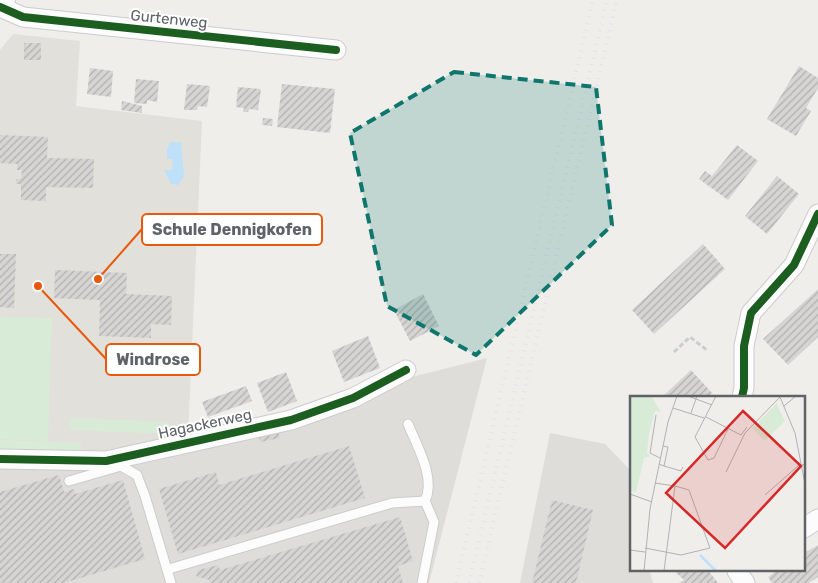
<svg xmlns="http://www.w3.org/2000/svg" width="818" height="583" viewBox="0 0 818 583" font-family="Rubik,sans-serif">
<style>
.industrial{fill:#dfddda}
.education{fill:#e2e0da}
.park{fill:#d8ebd6}
.water{fill:#bfe0f9}
.building{fill:url(#building-hatch)}
.lines{fill:none;stroke-linecap:round;stroke-linejoin:round}
.service-casing{stroke:#cbcccc;stroke-width:11}
.minor-casing{stroke:#cbcccc;stroke-width:21}
.tertiary-casing{stroke:#cbcccc;stroke-width:26}
.path{stroke:#cacfcc;stroke-width:3;stroke-dasharray:5 2.5;stroke-linecap:butt}
.service{stroke:#fdfcfc;stroke-width:9}
.minor{stroke:#fdfcfc;stroke-width:19}
.tertiary{stroke:#fdfcfc;stroke-width:24}
.rail{stroke:#e4e4e4;stroke-width:4;stroke-dasharray:1 6;stroke-linecap:butt}
.cycleway-casing{stroke:#fff;stroke-width:11}
.cycleway{stroke:#1b5e20;stroke-width:8}
.marked{fill:#0f766e;fill-opacity:0.2;stroke:#0f766e;stroke-width:4;stroke-dasharray:10 6;stroke-linejoin:round}
.labels{text-anchor:middle;stroke-width:4;stroke-linejoin:round;paint-order:stroke}
.street-label{font-size:15px;fill:#5f6368;stroke:#fff}
.inset-river{fill:none;stroke:#bfe0f9;stroke-width:2.5}
.inset-road{fill:none;stroke:#b1b2b2;stroke-width:1}
.view{fill:#d62828;fill-opacity:0.15;stroke:#d62828;stroke-width:2.5}
.inset-edge{fill:none;stroke:#5f6368;stroke-width:2.5}
.leader{fill:none;stroke:#e8590c;stroke-width:2}
.callout-dot{fill:#e8590c;stroke:#fff;stroke-width:2}
.callout{fill:#fff;stroke:#e8590c;stroke-width:2}
.callout-label{font-size:16px;text-anchor:middle;font-weight:bold;fill:#5f6368}
</style>
<defs>
<pattern id="building-hatch" width="6" height="6" patternUnits="userSpaceOnUse" patternTransform="scale(1.25)"><rect width="6" height="6" fill="#d6d5d3"/><path d="M-1 1l2-2M0 6l6-6M5 7l2-2" fill="none" stroke="#b1b0af"/></pattern>
</defs>
<rect width="100%" height="100%" fill="#efeeea"/>
<g class="industrial">
<polygon points="487,358 429,583 0,583 0,465 97,466 388,383"/>
<polygon points="550,433 605,444 632,472 632,569 649,569 653,583 520,583"/>
</g>
<polygon class="education" points="13,34 80,41 76,106 202,121 188,437 113,455 0,455 0,50"/>
<g class="park">
<polygon points="0,317 52,318 48,441 0,439"/>
<polygon points="70,418 169,422 169,434 70,430"/>
<polygon points="0,440 81,443 81,453 0,450"/>
</g>
<polygon class="water" points="171,142 181,142 184,177 178,185 171,184 164,170 172,170 173,159 167,159 167,148"/>
<g class="building">
<rect x="24" y="43" width="17" height="17"/>
<polygon points="799,66 818,78 818,88 806,108 811,111 796,136 767,119"/>
<polygon points="90,68 113,71 111,97 87,94"/>
<polygon points="136,79 159,81 157,102 147,100 147,104 134,103"/>
<polygon points="187,84 210,86 207,107 198,106 197,110 184,110"/>
<polygon points="282,84 335,89 330,133 277,127"/>
<polygon points="238,87 261,89 258,110 249,109 248,112 243,112 244,108 236,107"/>
<polygon points="122,101 142,106 142,113 121,110"/>
<polygon points="263,118 273,119 272,126 262,125"/>
<polygon points="0,135 48,137 47,158 94,159 93,188 46,187 46,201 21,200 21,184 16,184 16,179 21,179 22,170 17,170 17,164 0,163"/>
<polygon points="737,145 758,161 728,200 699,179 705,171 712,176"/>
<polygon points="777,176 799,194 767,234 745,216"/>
<polygon points="703,244 725,269 654,334 632,310"/>
<polygon points="0,254 16,254 14,308 0,307"/>
<polygon points="55,270 127,273 126,294 172,296 171,325 151,324 151,338 99,336 100,300 54,298"/>
<polygon points="818,289 818,337 788,365 763,339"/>
<polygon points="423,294 439,326 410,341 394,310"/>
<polygon points="368,336 380,368 344,382 332,351"/>
<polygon points="691,370 712,393 709,397 662,397"/>
<polygon points="286,372 297,401 268,412 257,383"/>
<polygon points="246,386 252,401 208,417 202,402"/>
<polygon points="278,428 280,438 260,442 258,432"/>
<polygon points="349,446 365,498 178,554 159,489 216,472 219,485"/>
<polygon points="59,475 64,492 74,489 75,494 123,480 145,559 63,583 0,583 0,492"/>
<polygon points="552,500 593,510 576,583 532,583"/>
<polygon points="400,517 413,561 398,566 403,583 209,583 209,580 196,576 198,570 218,565 220,570"/>
<polygon points="818,545 818,577 809,583 772,583 768,577 779,569 804,569 804,553"/>
<polygon points="672,569 707,569 718,583 679,583 684,580"/>
</g>
<g class="lines">
<defs>
<g id="service">
<path d="M408 424C417 446 436 478 425 501"/>
<polyline points="69,481 121,466 137,475 145,496 171,583"/>
<polyline points="169,569 392,503 425,501 434,522 422,583"/>
</g>
<g id="minor">
<polyline points="0,7 23,17 336,50"/>
<polyline points="742,397 744,388 744,346 751,313 794,265 818,214"/>
<polyline points="0,459 106,461 291,420 353,398 406,370"/>
<polyline points="804,528 818,519"/>
<polyline points="740,569 737,571 745,583"/>
</g>
<polyline id="tertiary" points="0,4 3,0"/>
</defs>
<use href="#service" class="service-casing"/>
<use href="#minor" class="minor-casing"/>
<use href="#tertiary" class="tertiary-casing"/>
<polyline class="path" points="674,352 690,337 708,351"/>
<use href="#service" class="service"/>
<use href="#minor" class="minor"/>
<use href="#tertiary" class="tertiary"/>
<g class="rail">
<polyline points="456,583 593,0"/>
<polyline points="469,583 607,0"/>
<polyline points="479,583 617,0"/>
</g>
<defs>
<g id="cycleway">
<polyline points="0,7 23,17 336,50"/>
<polyline points="742,397 744,388 744,346 751,313 794,265 818,214"/>
<polyline points="0,459 106,461 291,420 353,398 406,370"/>
</g>
</defs>
<use href="#cycleway" class="cycleway-casing"/>
<use href="#cycleway" class="cycleway"/>
</g>
<path class="marked" d="M454 72 596 87 612 225 476 355 387 306 350 133Z"/>
<g class="labels">
<g class="street-label">
<text transform="translate(169 19) rotate(6)" y="5">Gurtenweg</text>
<text transform="translate(205 424) rotate(-12)" y="5">Hagackerweg</text>
</g>
</g>
<g transform="translate(630 396)">
<rect width="175" height="175" fill="#efeeea"/>
<path d="M0 0H21L31 16 25 15 19 37 17 57 20 60 14 62 6 96 0 94Z" fill="#d8ebd6"/>
<path d="M148 6 147 9 155 25 135 45 123 33 119 36Z" fill="#d8ebd6"/>
<path class="inset-river" d="M70 159 86 175"/>
<path class="inset-road" d="M58 0 82 9M86 0 65 41 78 64 84 62 98 33M150 1 165 37 175 88M154 10 166 0M43 12 74 22M61 17 67 0M26 19 20 57 30 62M76 21 111 39 117 31M29 68 34 70 38 51 33 50M34 70 51 75 53 71M96 76 115 37 150 1M25 87 45 90 34 175M0 98 22 106M135 99 168 70 175 68M15 152 51 159 80 152 59 94 45 90M0 154 15 156M14 175 20 113 38 26 47 0"/>
<path class="view" d="M113 15 171 70 95 152 36 97Z"/>
<rect width="175" height="175" class="inset-edge"/>
</g>
<path class="leader" d="M98 279L142 229M38 286L106 359"/>
<g class="callout-dot">
<circle cx="98" cy="279" r="5"/>
<circle cx="38" cy="286" r="5"/>
</g>
<g class="callout">
<rect x="142" y="214" width="180" height="31" rx="5"/>
<rect x="106" y="344" width="94" height="31" rx="5"/>
</g>
<g class="callout-label">
<text x="232" y="235">Schule Dennigkofen</text>
<text x="153" y="365">Windrose</text>
</g>
</svg>
